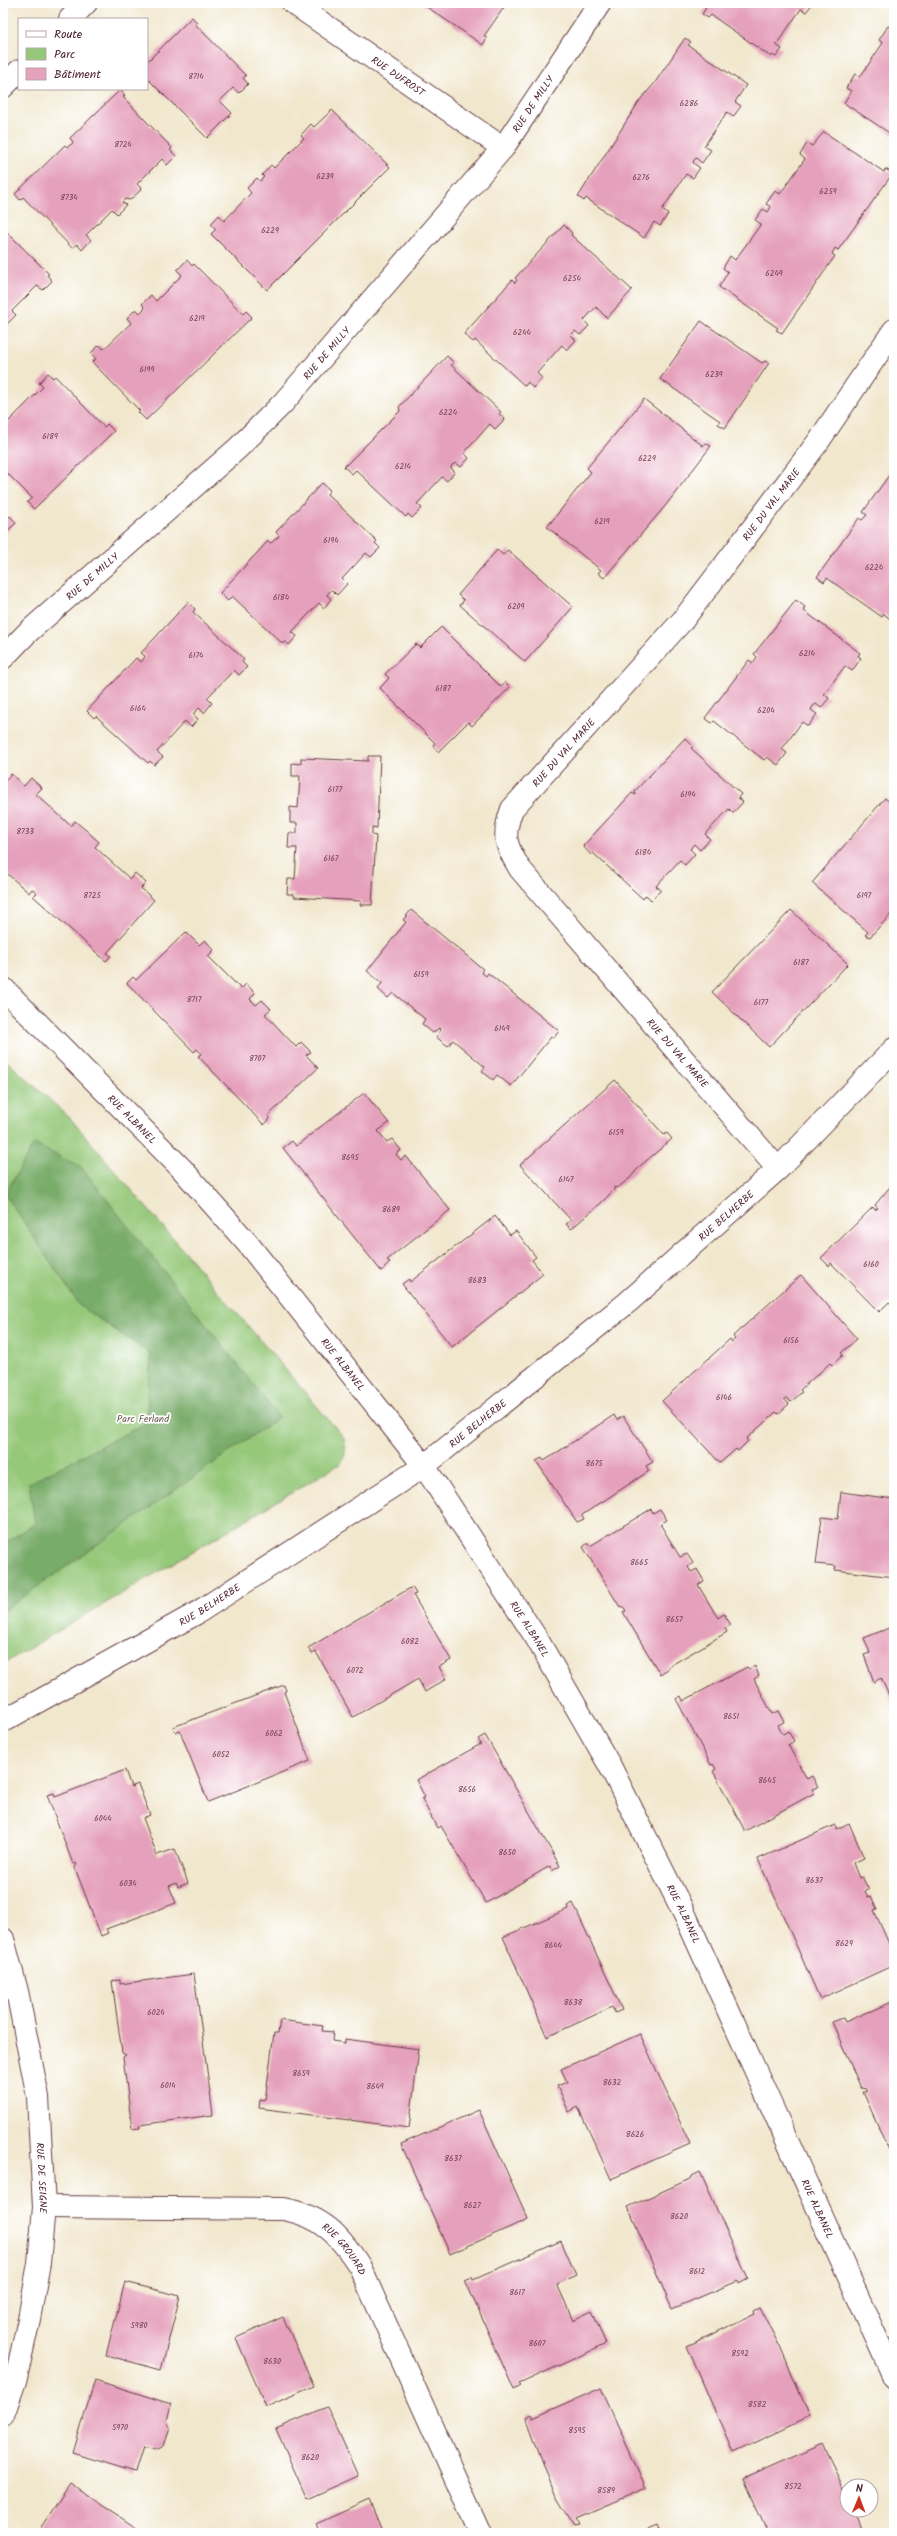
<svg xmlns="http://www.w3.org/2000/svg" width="897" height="2536" viewBox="0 0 897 2536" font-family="Kalam,sans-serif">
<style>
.green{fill:#95c879;stroke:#707452}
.forest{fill:#78ac69;stroke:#61664a}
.building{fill:#e5a0bb}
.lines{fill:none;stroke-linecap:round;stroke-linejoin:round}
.minor-casing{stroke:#633d43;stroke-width:24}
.minor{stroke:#fff;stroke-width:22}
.labels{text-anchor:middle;stroke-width:3.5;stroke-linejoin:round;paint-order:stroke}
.number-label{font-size:8px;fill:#713f4f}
.street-label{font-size:10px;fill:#4a1f2b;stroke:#fff}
.park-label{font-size:10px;fill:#645a46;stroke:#fff}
</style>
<rect width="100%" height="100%" fill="#fff"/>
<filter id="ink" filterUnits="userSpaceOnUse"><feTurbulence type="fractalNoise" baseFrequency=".025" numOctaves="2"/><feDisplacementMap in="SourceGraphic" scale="8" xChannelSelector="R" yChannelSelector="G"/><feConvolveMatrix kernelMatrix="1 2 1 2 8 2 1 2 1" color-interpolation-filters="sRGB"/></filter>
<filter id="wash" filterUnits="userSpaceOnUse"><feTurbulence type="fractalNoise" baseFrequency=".012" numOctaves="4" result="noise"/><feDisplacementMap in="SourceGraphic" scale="16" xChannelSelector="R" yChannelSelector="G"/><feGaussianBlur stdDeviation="0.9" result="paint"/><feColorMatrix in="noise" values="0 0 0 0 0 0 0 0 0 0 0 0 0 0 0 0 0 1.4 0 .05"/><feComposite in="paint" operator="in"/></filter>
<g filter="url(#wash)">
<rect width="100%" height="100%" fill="#f1e7cd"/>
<path class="green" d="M3 1058 69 1117 344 1438C346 1449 346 1456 340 1464L3 1664Z"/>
<polygon class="forest" points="34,1144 81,1167 279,1417 3,1611 3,1544 35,1524 29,1483 146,1423 151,1354 80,1306 5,1194"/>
<g id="blocks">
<g class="building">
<polygon points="421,3 507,3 484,36 487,38 483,45"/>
<polygon points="709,3 813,3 806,12 801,9 776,45 782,49 776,57 772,55 771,57 711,15 708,18 702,14"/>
<polygon points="192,17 197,23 195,24 246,76 243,78 248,84 239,93 233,88 220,101 232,113 207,138 147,78 147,62"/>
<polygon points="888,26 892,28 894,26 894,136 844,103 851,91 846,88 855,74 860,77 883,43 879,40"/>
<polygon points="685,38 691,42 688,45 746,85 735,102 741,106 733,117 727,112 704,146 711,150 702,163 696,158 694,160 693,163 700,168 693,178 686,174 662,210 668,214 660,226 654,222 644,238 586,198 584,201 578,197 640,100 654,84"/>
<polygon points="120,90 125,95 123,97 172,148 170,150 176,156 167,165 162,159 137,184 142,189 130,200 125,199 122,202 126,205 117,214 112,209 86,235 91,240 82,250 77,244 72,248 23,197 20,200 15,194 65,145 67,147 72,144 73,142 70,138"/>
<polygon points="332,110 390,167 267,290 211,234 216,229 211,224 219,215 224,221 251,193 247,188 257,178 260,181 264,177 262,175 271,165 274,168 304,138 301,135 311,124 314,127"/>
<polygon points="824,132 884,172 885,169 893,173 838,250 835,248 832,254 835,256 782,333 776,330 778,328 719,287 728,272 723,268 730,256 735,260 761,224 755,220 763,209 768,212 771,207 766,204 775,191 780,194 805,159 800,155 807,143 812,146"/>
<polygon points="564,225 572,233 571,235 632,290 607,318 596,307 584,320 589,326 580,335 575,331 571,335 576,340 567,350 562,345 537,373 542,378 533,388 528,382 525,386 475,340 473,342 464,334 512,280 515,283 517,280 515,278"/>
<polygon points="3,228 49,274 47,275 52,281 43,290 37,286 12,311 16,315 5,326 3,324"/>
<polygon points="187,260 192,266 194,264 243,314 246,311 252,317 146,420 138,412 140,411 92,362 96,359 91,353 99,345 104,349 131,323 127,318 136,309 140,313 145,308 142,304 151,295 156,301 182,275 177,270"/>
<polygon points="701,321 762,363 765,361 769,363 725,428 718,424 720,421 660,379"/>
<polygon points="447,356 454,363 451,365 501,412 499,414 505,419 495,429 490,424 464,453 469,458 461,467 456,463 452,465 451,468 455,472 447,481 442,477 417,504 422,508 412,518 408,514 406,517 356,470 352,474 344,467 400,411 399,407"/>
<polygon points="48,373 53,378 55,376 104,427 107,424 114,431 34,509 27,502 32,498 3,469 3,423 5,425 43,387 39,383"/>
<polygon points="644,399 703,446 705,443 711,446 666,505 604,578 598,573 601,570 547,527 591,472 587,468"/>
<polygon points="894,468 894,622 884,614 882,617 827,578 824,582 817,577 859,518 862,520 867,515 863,512"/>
<polygon points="322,483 330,490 327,494 377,541 375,543 380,548 371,557 366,553 342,579 347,584 337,595 332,590 329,592 327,595 331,599 324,608 319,603 292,632 297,636 289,645 285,641 283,644 232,596 228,601 220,593 268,541 271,543 279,536 276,532"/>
<polygon points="3,515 7,519 10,516 16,523 3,535"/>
<polygon points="497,550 503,555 508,550 573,607 525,662 460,605 464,600 458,595"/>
<polygon points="796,600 805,607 803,610 860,653 858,656 861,658 852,671 845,666 824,694 829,698 821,708 816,704 813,706 811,710 817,714 808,726 802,722 782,749 787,753 778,765 767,757 764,760 714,721 712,723 705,718 749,660 753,663 757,657 754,654"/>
<polygon points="188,602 195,609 193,612 244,659 242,662 247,667 239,675 234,670 207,698 212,703 204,713 199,708 193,714 198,719 191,727 185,721 157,752 163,757 154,765 150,761 148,763 96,716 94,718 87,711 136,658 140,662 143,660 145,656 141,653"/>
<polygon points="441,627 501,687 505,682 510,687 472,726 468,722 438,752 433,746 435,743 380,688 389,678 385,674 416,644 420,648"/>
<polygon points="685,738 693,746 691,748 741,794 738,798 743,802 733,813 729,809 705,834 710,839 700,850 694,844 690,849 695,854 685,865 680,860 656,886 661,890 651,900 646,895 643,899 593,853 591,855 583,846 632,793 636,795 635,791"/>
<polygon points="368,756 380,756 377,828 372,827 372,835 376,836 372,905 360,905 361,901 294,897 294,894 287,894 288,879 295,879 297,848 288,848 289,833 297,833 297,823 290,823 290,807 298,808 300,776 292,776 292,763 301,764 301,758 368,761"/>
<polygon points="11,774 24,786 31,778 42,788 36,794 71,826 75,821 88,832 99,842 95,847 130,879 135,873 146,883 141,888 154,900 107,953 111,956 106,961 33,896 37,893 35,891 32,889 29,893 3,870 3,783"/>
<polygon points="885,798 894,806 894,911 870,937 865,935 868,932 812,883"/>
<polygon points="411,910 483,969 481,972 486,976 488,973 559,1031 553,1039 551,1037 511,1086 497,1075 493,1080 482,1071 485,1067 453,1040 448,1046 436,1037 441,1030 439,1028 433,1033 422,1024 425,1019 393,993 388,998 378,989 382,983 367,971 406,922 403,920"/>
<polygon points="791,910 848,964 769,1047 712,992"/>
<polygon points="186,932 199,945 205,940 214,950 208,956 241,989 246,984 255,993 250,999 256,1005 262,1000 271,1009 265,1014 296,1047 301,1042 311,1052 306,1055 318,1068 268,1116 270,1119 264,1125 198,1056 201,1054 197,1049 194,1052 127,983 133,977 136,980"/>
<polygon points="615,1080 664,1135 667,1133 672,1139 640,1166 630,1178 617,1188 614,1187 614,1190 600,1204 571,1229 566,1224 571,1220 520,1165"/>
<polygon points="364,1093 389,1123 378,1131 387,1142 392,1139 401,1150 396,1154 401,1160 406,1156 450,1210 387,1260 390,1263 381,1271 283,1148 292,1141 296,1146"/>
<polygon points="894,1182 894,1307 889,1302 879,1312 831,1263 829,1266 821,1258 873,1207 875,1210 878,1208 875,1205"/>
<polygon points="495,1216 510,1235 516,1231 536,1257 532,1260 543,1274 452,1347 402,1284 409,1279 410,1282"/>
<polygon points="801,1275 857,1339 841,1353 843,1355 832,1365 830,1363 800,1390 802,1392 791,1402 786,1398 784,1399 789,1404 778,1414 776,1412 746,1439 748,1441 738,1451 736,1449 720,1463 662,1401 730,1339 732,1342 735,1339 733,1336"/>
<polygon points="614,1415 617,1420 623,1416 653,1462 646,1466 649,1471 582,1515 584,1519 577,1522 536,1461 542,1458 544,1461"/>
<polygon points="841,1492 894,1499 894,1577 835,1570 836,1566 816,1564 822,1517 838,1519"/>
<polygon points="651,1509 653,1513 660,1509 667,1520 660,1524 680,1557 687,1554 693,1563 688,1567 691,1572 697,1569 704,1581 698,1585 718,1618 724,1614 731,1625 725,1628 727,1632 668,1667 668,1669 660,1674 623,1612 626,1611 623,1606 620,1607 583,1547 588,1543 590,1546"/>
<polygon points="412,1587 416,1594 413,1595 451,1660 439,1667 446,1679 425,1692 418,1679 353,1717 316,1652 312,1654 308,1648"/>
<polygon points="894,1626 894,1706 881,1678 874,1682 864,1655 870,1653 864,1638"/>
<polygon points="755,1666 759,1676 754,1679 772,1714 778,1711 784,1722 778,1725 780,1730 783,1734 788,1731 794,1741 788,1745 807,1779 812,1776 818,1787 812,1789 814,1793 745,1831 713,1771 716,1769 713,1764 711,1765 676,1699 681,1696 683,1701 747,1667 749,1669"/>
<polygon points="284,1685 286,1691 284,1692 310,1761 208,1802 180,1731 175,1733 173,1727"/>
<polygon points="485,1735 560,1866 552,1871 550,1866 486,1903 441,1826 437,1828 422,1799 425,1797 416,1780 481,1744 478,1739"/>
<polygon points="125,1770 131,1787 138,1784 150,1815 143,1818 157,1855 175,1849 188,1883 178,1887 176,1883 169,1886 176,1903 106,1929 108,1933 101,1936 75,1868 77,1864 76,1863 73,1864 47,1795 54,1793 55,1797"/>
<polygon points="849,1823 864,1858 853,1863 859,1878 862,1877 869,1890 865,1891 868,1897 871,1896 877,1909 874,1910 890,1946 894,1946 894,1965 820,1999 758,1859 835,1825 837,1829"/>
<polygon points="573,1903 622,2010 615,2013 612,2007 547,2037 503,1937 568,1909 567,1906"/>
<polygon points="194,1974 213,2115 139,2125 140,2128 132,2129 123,2057 126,2055 122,2053 112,1981 120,1980 120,1984"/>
<polygon points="894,2001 894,2158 893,2159 863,2092 866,2092 866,2089 861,2088 832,2022 843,2018 845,2022"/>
<polygon points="280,2020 323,2026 322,2031 333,2032 332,2041 345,2043 345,2039 419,2049 409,2128 259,2108 260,2100 265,2101 274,2033 278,2033"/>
<polygon points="640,2034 690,2144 611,2179 578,2107 569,2112 557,2086 567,2082 561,2069"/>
<polygon points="479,2110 528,2219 450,2254 401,2144"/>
<polygon points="700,2172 748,2279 739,2284 738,2281 672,2309 628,2207 692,2178 692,2176"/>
<polygon points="561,2241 576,2275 557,2284 573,2320 592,2311 606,2344 519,2384 521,2386 514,2390 465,2280 472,2277 473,2280"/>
<polygon points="125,2282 180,2296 161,2370 106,2355"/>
<polygon points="760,2308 780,2347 810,2417 733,2453 687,2346 755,2314 754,2311"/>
<polygon points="283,2317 314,2386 266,2407 236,2338"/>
<polygon points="95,2380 171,2404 167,2421 170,2428 164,2446 156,2450 143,2447 135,2472 73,2453"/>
<polygon points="601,2388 646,2488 576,2518 579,2524 574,2525 555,2495 526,2417 531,2414 533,2418"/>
<polygon points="327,2407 358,2476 307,2499 276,2429"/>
<polygon points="822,2444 841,2483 847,2501 847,2510 853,2510 855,2513 863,2533 768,2533 744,2479"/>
<polygon points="70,2484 144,2533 37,2533"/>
<polygon points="369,2500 383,2533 320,2533 316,2524"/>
<polygon points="657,2526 660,2533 640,2533"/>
</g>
</g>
</g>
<g filter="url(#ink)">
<use href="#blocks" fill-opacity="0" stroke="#633d43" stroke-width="1"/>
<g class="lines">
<defs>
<g id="minor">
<path id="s1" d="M293 3 503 148"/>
<polyline points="70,19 86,3"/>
<polyline points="3,87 19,71"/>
<path id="s2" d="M3 658 27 633 238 448 283 403 503 148 600 3"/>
<path id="s3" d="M3 988 182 1169 248 1244 424 1466 537 1639 610 1766 686 1917 894 2377"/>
<path id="s4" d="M778 1169 520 869C505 845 502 836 512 809L683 620 818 442 894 330"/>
<path id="s5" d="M3 1721 197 1613 424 1466 628 1302 778 1169 894 1049"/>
<path id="s6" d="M3 1939 17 1991 38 2097 44 2207 39 2263 29 2319 16 2378 3 2415"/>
<path id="s7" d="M44 2207 284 2209C323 2217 339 2234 360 2267L480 2533"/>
</g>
</defs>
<use href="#minor" class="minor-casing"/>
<use href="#minor" class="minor"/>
</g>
</g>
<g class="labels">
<g class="number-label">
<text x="196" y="79">8714</text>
<text x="689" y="106">6286</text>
<text x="123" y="147">8724</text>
<text x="325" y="179">6239</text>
<text x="641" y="180">6276</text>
<text x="828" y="194">6259</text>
<text x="69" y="200">8734</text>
<text x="270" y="233">6229</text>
<text x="774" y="276">6249</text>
<text x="572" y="281">6254</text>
<text x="197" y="321">6219</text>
<text x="522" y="335">6244</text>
<text x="147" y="372">6199</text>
<text x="714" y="377">6239</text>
<text x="448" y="415">6224</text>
<text x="50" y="439">6189</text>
<text x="647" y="461">6229</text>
<text x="403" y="469">6214</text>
<text x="602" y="524">6219</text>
<text x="331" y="543">6194</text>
<text x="874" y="570">6224</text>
<text x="281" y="600">6184</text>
<text x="516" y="609">6209</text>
<text x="807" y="656">6214</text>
<text x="196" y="658">6174</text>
<text x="443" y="691">6187</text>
<text x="138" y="711">6164</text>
<text x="766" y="713">6204</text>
<text x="335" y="792">6177</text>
<text x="688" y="797">6194</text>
<text x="25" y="834">8733</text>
<text x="643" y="855">6184</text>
<text x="331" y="861">6167</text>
<text x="92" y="898">8725</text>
<text x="864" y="898">6197</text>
<text x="801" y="965">6187</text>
<text x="421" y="977">6159</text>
<text x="194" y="1002">8717</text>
<text x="761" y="1005">6177</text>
<text x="502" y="1031">6149</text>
<text x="257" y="1061">8707</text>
<text x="616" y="1135">6159</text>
<text x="350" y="1160">8695</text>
<text x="566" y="1182">6147</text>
<text x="391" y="1212">8689</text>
<text x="871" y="1267">6160</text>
<text x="477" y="1283">8683</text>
<text x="791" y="1343">6156</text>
<text x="724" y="1400">6146</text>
<text x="594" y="1466">8675</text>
<text x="639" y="1565">8665</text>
<text x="674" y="1622">8657</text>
<text x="410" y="1644">6082</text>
<text x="355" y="1673">6072</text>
<text x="731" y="1719">8651</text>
<text x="274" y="1736">6062</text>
<text x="221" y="1757">6052</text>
<text x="767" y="1783">8645</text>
<text x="467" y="1792">8656</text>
<text x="103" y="1821">6044</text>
<text x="507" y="1855">8650</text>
<text x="814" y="1883">8637</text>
<text x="128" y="1886">6034</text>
<text x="844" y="1946">8629</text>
<text x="553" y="1948">8644</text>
<text x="573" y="2005">8638</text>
<text x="156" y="2015">6024</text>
<text x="301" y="2076">8659</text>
<text x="612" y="2085">8632</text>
<text x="168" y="2088">6014</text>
<text x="375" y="2089">8649</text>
<text x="635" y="2137">8626</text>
<text x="453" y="2161">8637</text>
<text x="472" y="2208">8627</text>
<text x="679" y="2219">8620</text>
<text x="697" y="2274">8612</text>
<text x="517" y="2295">8617</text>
<text x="139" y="2328">5980</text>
<text x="537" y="2346">8607</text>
<text x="740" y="2356">8592</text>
<text x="272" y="2364">8630</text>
<text x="757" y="2407">8582</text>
<text x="120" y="2430">5970</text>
<text x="577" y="2433">8595</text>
<text x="310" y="2460">8620</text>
<text x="793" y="2489">8572</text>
<text x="606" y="2493">8589</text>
</g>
<g class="street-label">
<text dy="4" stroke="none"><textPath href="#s1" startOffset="128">RUE DUFROST</textPath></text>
<text dy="4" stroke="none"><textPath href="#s2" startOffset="769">RUE DE MILLY</textPath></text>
<text dy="4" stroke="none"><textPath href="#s2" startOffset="445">RUE DE MILLY</textPath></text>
<text dy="4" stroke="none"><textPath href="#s4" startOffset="860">RUE DU VAL MARIE</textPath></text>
<text dy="4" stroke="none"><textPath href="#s2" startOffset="121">RUE DE MILLY</textPath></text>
<text dy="4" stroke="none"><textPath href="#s4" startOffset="536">RUE DU VAL MARIE</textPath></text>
<text transform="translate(678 1053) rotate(49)" y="4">RUE DU VAL MARIE</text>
<text dy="4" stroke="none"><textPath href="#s3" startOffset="184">RUE ALBANEL</textPath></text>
<text dy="4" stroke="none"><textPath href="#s5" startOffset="885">RUE BELHERBE</textPath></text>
<text dy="4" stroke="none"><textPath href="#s3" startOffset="508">RUE ALBANEL</textPath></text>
<text dy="4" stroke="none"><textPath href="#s5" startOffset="561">RUE BELHERBE</textPath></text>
<text dy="4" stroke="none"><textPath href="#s5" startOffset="237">RUE BELHERBE</textPath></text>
<text dy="4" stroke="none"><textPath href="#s3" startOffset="832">RUE ALBANEL</textPath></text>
<text dy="4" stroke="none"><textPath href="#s3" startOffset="1156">RUE ALBANEL</textPath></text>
<text dy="4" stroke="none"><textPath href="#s6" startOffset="243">RUE DE SEIGNE</textPath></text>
<text dy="4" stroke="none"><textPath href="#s3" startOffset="1480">RUE ALBANEL</textPath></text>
<text dy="4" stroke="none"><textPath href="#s7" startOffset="315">RUE GROUARD</textPath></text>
</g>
<g class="park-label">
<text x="143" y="1422">Parc Ferland</text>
</g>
</g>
<rect width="897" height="2536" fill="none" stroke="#fff" stroke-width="16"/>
<rect x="18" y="18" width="130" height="72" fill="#ffffff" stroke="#b7a5aa"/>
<rect x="26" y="31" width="20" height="6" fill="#ffffff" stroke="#b7a5aa"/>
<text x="54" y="38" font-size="12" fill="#4a1f2b">Route</text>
<rect x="26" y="48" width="20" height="12" fill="#95c879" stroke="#b7a5aa"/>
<text x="54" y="58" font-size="12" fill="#4a1f2b">Parc</text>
<rect x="26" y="68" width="20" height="12" fill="#e5a0bb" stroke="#b7a5aa"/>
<text x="54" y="78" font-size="12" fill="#4a1f2b">Bâtiment</text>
<g transform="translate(859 2498) rotate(1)"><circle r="19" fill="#ffffff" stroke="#b7a5aa"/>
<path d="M0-3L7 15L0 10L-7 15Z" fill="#c8321e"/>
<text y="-6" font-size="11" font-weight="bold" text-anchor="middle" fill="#4a1f2b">N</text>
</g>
</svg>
